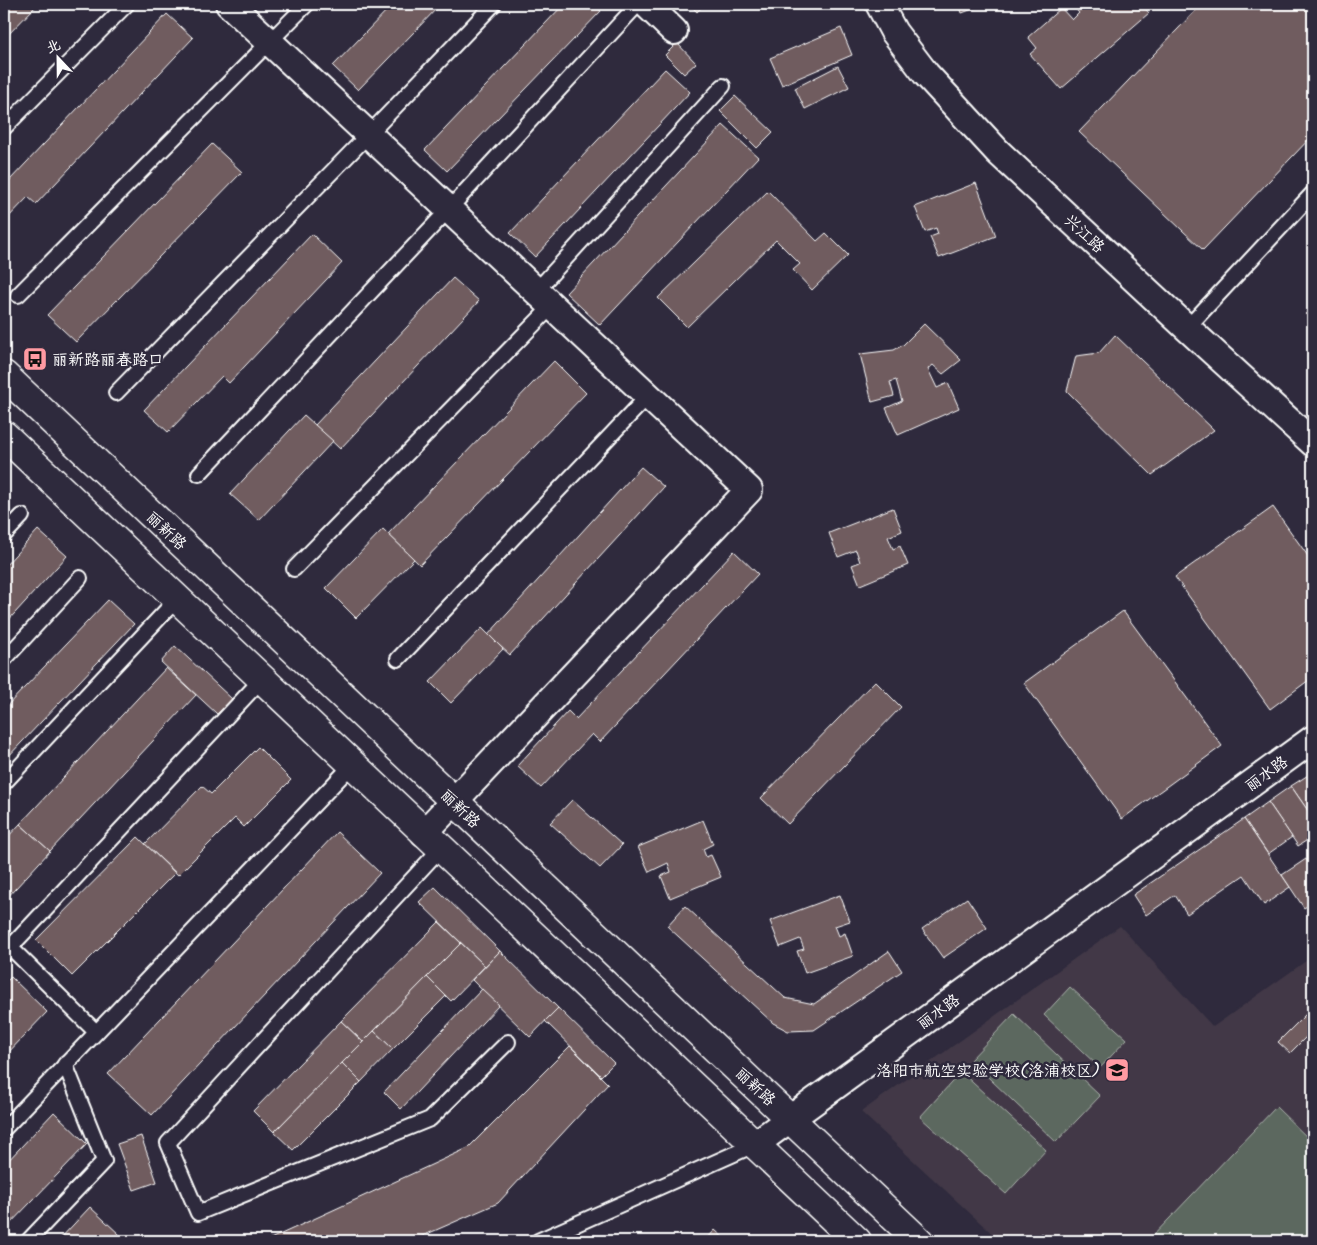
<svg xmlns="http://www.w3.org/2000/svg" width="1317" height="1245" viewBox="0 0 1317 1245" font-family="Kalam,'LXGW WenKai TC',sans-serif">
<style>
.built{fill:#423947}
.green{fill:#5b685e;stroke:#adb4ae}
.building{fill:#705b5e;stroke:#fff}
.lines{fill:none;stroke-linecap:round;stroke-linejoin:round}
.lane-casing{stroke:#fff;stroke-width:18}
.street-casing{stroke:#fff;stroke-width:30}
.secondary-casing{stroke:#fff;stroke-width:31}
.lane{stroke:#2f2a3d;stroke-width:14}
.street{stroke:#2f2a3d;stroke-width:26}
.secondary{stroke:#2f2a3d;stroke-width:28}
.labels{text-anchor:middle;stroke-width:5;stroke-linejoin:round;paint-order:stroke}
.street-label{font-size:16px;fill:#fff;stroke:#2f2a3d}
.poi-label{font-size:16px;fill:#fff;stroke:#2f2a3d;text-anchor:start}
</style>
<rect width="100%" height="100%" fill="#2f2a3d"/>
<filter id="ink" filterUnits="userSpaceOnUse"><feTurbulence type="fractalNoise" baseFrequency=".02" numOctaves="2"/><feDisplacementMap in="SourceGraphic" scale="10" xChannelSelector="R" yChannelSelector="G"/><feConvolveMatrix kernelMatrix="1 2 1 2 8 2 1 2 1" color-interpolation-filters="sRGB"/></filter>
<g filter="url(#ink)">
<polygon class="built" points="1120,926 1213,1027 1313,956 1313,1241 1000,1241 861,1112"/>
<g class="green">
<polygon points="1070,987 1127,1039 1100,1068 1044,1015"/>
<polygon points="1014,1014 1100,1096 1056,1142 970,1060"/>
<polygon points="961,1072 1046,1150 1006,1194 920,1117"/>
<polygon points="1276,1107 1313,1143 1313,1241 1148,1241"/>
</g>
<g class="building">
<polygon points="4,4 38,4 4,39"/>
<polygon points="393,4 441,4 358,90 333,66"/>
<polygon points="564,4 593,4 601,11 447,171 425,150"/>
<polygon points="689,4 705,4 697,12"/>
<polygon points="959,4 986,4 962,13"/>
<polygon points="1071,4 1141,4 1149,13 1061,89 1030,54 1037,48 1028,37 1061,8 1072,20 1079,13"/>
<polygon points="1202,4 1313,4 1313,135 1203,250 1079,132"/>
<polygon points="167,14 193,38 36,204 28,197 4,222 4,176 9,181"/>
<polygon points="841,28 852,55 782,85 770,58"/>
<polygon points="677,43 696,63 684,74 665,55"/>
<polygon points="838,66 849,87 805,109 795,88"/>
<polygon points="665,69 690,92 535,257 510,233"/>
<polygon points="735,96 773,132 757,148 720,111"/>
<polygon points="723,125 758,157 600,325 566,293"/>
<polygon points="212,144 242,172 76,342 47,315"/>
<polygon points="976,183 996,236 939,258 930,237 938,234 936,228 925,232 915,207"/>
<polygon points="768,191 817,241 826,233 848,255 812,290 793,270 800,264 776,240 687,327 658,298"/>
<polygon points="312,234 342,263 229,383 222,376 168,432 144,410"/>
<polygon points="453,278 479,301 340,449 315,425"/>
<polygon points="1313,306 1313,322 1305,314"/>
<polygon points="924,324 961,360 943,374 933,365 928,369 937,388 948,383 959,408 898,435 886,408 902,401 896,380 890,382 894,396 872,402 860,354 894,350 903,345"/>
<polygon points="1115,335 1214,430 1152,475 1067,391 1076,356 1099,353"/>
<polygon points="554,361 586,393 420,565 388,534"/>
<polygon points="304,415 333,441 259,520 230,494"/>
<polygon points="641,467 664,487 510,655 488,635"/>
<polygon points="1273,507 1313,563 1313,677 1270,709 1175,577"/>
<polygon points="893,508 902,531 888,537 893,549 900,546 908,565 860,585 852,565 860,562 856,550 838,557 829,533"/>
<polygon points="383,529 414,559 356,618 326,588"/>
<polygon points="38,530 67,556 4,625 4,567"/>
<polygon points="734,551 758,574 600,742 592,734 541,788 517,766 568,711 576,719"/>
<polygon points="108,600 134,624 4,761 4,709"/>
<polygon points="1123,611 1222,746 1122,819 1024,683"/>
<polygon points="482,628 503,649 451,703 430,682"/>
<polygon points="175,646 232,699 217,714 161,662"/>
<polygon points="166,668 196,695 50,851 20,824"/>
<polygon points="875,681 901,707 788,824 761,798"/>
<polygon points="258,747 291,780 244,827 235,818 178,875 145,844 202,786 211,794"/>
<polygon points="1313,772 1313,818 1291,786"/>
<polygon points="1291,786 1313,818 1313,845 1309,839 1298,846 1268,802"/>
<polygon points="572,800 622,845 600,868 550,823"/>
<polygon points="1268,802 1292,837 1268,854 1244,819"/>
<polygon points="1244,819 1290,887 1264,905 1244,875 1187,914 1175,895 1146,915 1133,895"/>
<polygon points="703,820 713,844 703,849 706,857 711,855 721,877 670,898 661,876 671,872 668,863 649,872 638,847"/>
<polygon points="20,824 50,851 4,901 4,841"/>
<polygon points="337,832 380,873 152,1115 108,1074"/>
<polygon points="138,837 175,873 72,976 36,940"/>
<polygon points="1306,859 1313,869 1313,902 1304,908 1282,875"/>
<polygon points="435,887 500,951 485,966 419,902"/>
<polygon points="840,895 850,921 835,926 839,936 845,933 853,956 805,973 797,951 804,949 800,939 780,947 770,921"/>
<polygon points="967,898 987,928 943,958 922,929"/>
<polygon points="685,906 785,998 814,1004 889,951 902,971 814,1030 788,1031 773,1023 667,926"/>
<polygon points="439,922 461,943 363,1042 341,1021"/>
<polygon points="461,943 485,966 451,1001 427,977"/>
<polygon points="500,951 558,1008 530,1037 472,980"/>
<polygon points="11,977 47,1012 4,1057 4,984"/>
<polygon points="427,977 446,996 393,1049 374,1031"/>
<polygon points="482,989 499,1005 401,1109 384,1092"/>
<polygon points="1313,1007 1313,1036 1310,1033 1290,1053 1278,1042"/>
<polygon points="558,1008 614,1063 601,1076 545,1021"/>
<polygon points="341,1021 363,1042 274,1132 253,1111"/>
<polygon points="374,1031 393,1049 361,1082 342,1063"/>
<polygon points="570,1046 608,1084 498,1203 411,1241 266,1241 468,1148"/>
<polygon points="342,1063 361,1082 293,1150 274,1132"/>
<polygon points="54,1112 87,1144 4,1230 4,1165"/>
<polygon points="141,1136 157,1182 134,1190 117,1144"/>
<polygon points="90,1207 120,1235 114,1241 58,1241"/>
<polygon points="715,1230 727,1241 705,1241"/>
<polygon points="1042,1233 1050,1241 1034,1241"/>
</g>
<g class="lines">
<defs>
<g id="lane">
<polyline points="4,128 127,4"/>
<polyline points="536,291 723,86"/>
<polyline points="18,295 307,4"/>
<polyline points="1187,328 1313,193"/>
<polyline points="116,393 369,134 494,4"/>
<polyline points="199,474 449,209 638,4"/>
<polyline points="4,535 22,516"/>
<polyline points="294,569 552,306"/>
<polyline points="398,659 648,396"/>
<polyline points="4,660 80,578"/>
<polyline points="4,783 177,599"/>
<polyline points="441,848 168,1143 198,1213 430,1119 508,1042"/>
<polyline points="10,947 96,1032"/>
<polyline points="4,954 262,679"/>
<polyline points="4,1129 352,765"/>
<polyline points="28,1241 104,1161 65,1064"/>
<polyline points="538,1241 754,1145"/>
</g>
<g id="street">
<polyline points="229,4 749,490 424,833"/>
<polyline points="646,4 674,31"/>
<polyline points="879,4 894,32 926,74 998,152 1187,328 1313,443"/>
<polyline points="754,1145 1313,739"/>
</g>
<g id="secondary">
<polyline points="4,375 919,1241"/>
<polyline points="4,435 857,1241"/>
</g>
</defs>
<use href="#lane" class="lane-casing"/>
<use href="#street" class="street-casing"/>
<use href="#secondary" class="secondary-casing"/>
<use href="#lane" class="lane"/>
<use href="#street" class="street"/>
<use href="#secondary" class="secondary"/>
</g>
</g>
<defs>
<symbol id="bus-square" viewBox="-11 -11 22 22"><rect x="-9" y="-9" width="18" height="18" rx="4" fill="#ff9aa2" stroke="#2f2a3d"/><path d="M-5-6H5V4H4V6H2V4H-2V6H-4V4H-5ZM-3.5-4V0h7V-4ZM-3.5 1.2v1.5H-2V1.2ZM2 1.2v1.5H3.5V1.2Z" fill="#111"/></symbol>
<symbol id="school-square" viewBox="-11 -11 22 22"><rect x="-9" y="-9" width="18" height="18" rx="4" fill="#ff9aa2" stroke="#2f2a3d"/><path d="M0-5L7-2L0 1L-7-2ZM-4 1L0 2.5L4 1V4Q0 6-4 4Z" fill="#111"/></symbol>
</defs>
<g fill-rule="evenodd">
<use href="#bus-square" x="21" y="345" width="28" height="28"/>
<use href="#school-square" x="1103" y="1056" width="28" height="28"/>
</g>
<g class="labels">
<g class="street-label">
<text transform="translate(1085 233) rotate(43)" y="6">兴江路</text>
<text transform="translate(167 530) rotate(43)" y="6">丽新路</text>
<text transform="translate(1266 773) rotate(-36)" y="6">丽水路</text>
<text transform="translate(461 808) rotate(44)" y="6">丽新路</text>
<text transform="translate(938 1011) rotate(-36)" y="6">丽水路</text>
<text transform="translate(756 1086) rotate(43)" y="6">丽新路</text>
</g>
<g class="poi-label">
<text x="52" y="365">丽新路丽春路口</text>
<text x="1100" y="1076" text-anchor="end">洛阳市航空实验学校(洛浦校区)</text>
</g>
</g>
<rect width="1317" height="1245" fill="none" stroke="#2f2a3d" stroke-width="20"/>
<rect x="10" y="10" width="1297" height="1225" fill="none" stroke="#fff" stroke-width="2" filter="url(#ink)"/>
<g transform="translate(58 58) rotate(338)" stroke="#2f2a3d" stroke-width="4" paint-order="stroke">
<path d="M0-4L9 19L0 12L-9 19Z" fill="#ffffff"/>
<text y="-8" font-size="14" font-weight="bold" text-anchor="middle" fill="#ffffff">北</text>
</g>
</svg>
